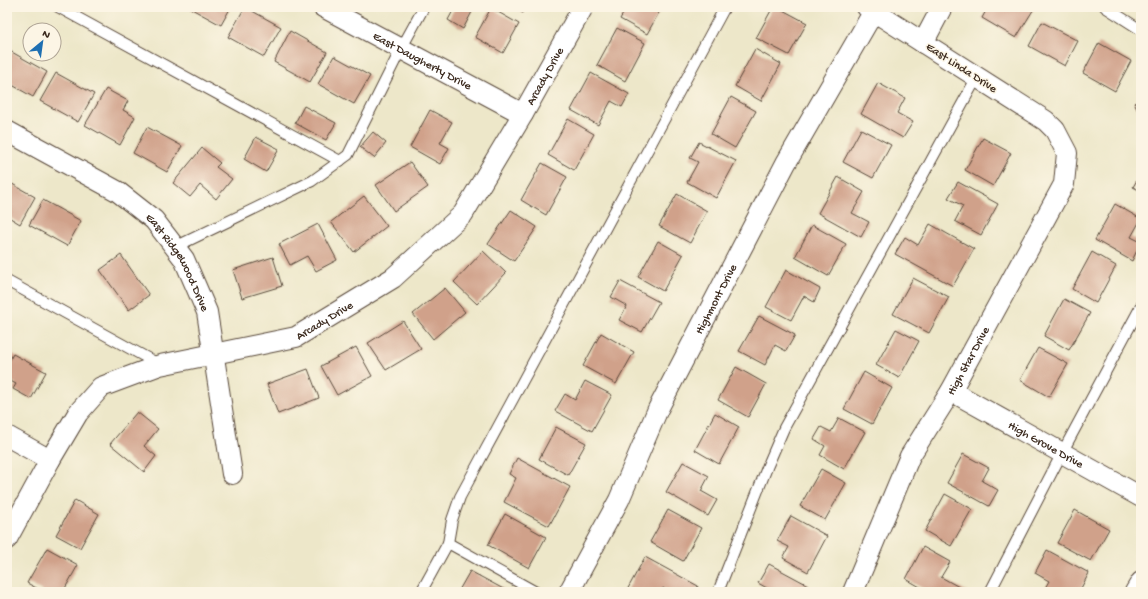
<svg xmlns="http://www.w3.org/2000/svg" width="1148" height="599" viewBox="0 0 1148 599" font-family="'Gochi Hand',sans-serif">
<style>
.building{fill:#d0a18a}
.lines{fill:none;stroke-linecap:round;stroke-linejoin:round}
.lane-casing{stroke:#564638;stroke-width:12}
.street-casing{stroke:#564638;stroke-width:22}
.lane{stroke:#fff;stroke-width:10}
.street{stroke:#fff;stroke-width:20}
.labels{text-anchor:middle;stroke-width:3;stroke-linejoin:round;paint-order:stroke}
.street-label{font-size:12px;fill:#3b2a1e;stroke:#fcf5e5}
</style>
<rect width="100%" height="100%" fill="#fcf5e5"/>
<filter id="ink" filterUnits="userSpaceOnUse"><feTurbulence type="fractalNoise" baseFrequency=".025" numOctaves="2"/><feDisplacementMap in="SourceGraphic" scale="8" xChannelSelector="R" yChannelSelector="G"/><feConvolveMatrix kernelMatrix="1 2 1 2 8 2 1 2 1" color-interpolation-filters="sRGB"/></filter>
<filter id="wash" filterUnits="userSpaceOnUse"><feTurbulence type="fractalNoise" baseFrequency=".012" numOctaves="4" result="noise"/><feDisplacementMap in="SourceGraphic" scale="16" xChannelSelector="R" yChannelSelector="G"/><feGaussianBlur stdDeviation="0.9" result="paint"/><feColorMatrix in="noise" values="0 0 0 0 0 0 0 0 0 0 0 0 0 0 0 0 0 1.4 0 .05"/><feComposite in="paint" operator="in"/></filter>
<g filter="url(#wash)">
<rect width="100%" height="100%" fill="#ede7c9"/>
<g id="blocks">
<g class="building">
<polygon points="188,7 231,7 221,25"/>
<polygon points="245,7 281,27 264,57 228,37"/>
<polygon points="455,7 467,7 473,10 463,29 448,20"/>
<polygon points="512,7 527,7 523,13"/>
<polygon points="627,7 662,7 647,34 620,19"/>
<polygon points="773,7 777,7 807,23 789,55 756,38"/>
<polygon points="988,7 1035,7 1016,38 982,18"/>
<polygon points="491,8 519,24 503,53 475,37"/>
<polygon points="1042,22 1078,41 1065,66 1029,46"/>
<polygon points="617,28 645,43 625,81 597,65"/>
<polygon points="290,31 327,52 310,82 274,62"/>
<polygon points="1099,43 1131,61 1115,91 1083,73"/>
<polygon points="755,49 781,64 761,101 735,86"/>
<polygon points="10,51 47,72 33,97 7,82 7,55"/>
<polygon points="334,56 370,76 354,104 318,84"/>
<polygon points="56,73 94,94 78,122 40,101"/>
<polygon points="591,73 629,94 622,107 611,101 598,125 571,110"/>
<polygon points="878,83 905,98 897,113 913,122 903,138 861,114"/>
<polygon points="106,89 128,101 123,110 135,117 120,145 85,125"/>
<polygon points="731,97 756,111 735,148 711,134"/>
<polygon points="1141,99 1141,117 1134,103"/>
<polygon points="304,106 336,123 326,140 295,123"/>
<polygon points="430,110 452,122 440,143 449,148 440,164 410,147"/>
<polygon points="568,119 594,134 574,170 548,155"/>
<polygon points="147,127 182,146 167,172 133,153"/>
<polygon points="861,129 891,145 873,178 843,162"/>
<polygon points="373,132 386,143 374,158 360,147"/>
<polygon points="256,137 279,149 266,172 244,159"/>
<polygon points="983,138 1011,153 993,186 965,170"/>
<polygon points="699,142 736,161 716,198 687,182 698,162 690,158"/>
<polygon points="202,148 220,163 216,167 232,179 216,199 200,185 190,197 173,183"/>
<polygon points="410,162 428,187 394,211 376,185"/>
<polygon points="542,163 567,177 546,215 521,200"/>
<polygon points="1141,173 1141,191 1133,187"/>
<polygon points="838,177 864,192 852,213 869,222 861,237 818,213"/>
<polygon points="7,181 35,197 20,224 7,216"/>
<polygon points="958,182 998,204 981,235 955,221 963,206 948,198"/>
<polygon points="677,194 707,211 690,243 659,226"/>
<polygon points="364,196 387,226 354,252 331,222"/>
<polygon points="43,200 81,221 67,246 29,225"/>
<polygon points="1115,204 1141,219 1131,237 1141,242 1132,261 1095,240"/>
<polygon points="511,210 537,227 514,261 488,244"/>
<polygon points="318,224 337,260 316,271 307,256 290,265 279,244"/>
<polygon points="930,224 974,249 953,286 895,254 905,237 918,245"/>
<polygon points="812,225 846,244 828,276 795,257"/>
<polygon points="658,241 683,255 663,291 638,277"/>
<polygon points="483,251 506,273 477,304 454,282"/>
<polygon points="1092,252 1116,266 1096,303 1072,289"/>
<polygon points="121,255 149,295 129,310 100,270"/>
<polygon points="273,257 282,286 242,298 233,270"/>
<polygon points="786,270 820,289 814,302 804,296 791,320 766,307"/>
<polygon points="913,278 949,297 929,333 893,314"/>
<polygon points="620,281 659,302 642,332 619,320 627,306 611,297"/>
<polygon points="445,288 465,312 433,339 413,314"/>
<polygon points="1064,299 1090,313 1069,350 1044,336"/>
<polygon points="759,316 795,335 786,351 775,345 765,365 739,351"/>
<polygon points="403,321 421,349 386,370 368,343"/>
<polygon points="896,329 919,341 899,378 876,365"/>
<polygon points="601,333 634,352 616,384 583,366"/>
<polygon points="356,347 372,376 337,395 321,366"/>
<polygon points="1038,348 1068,364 1049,397 1020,380"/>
<polygon points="13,354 46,372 31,399 13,389 16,384 7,379 7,365"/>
<polygon points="736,367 766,384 748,417 718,400"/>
<polygon points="308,369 319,398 278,414 267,384"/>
<polygon points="864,372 892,388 872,424 844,409"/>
<polygon points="585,381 612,395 592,431 555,411 565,394 575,400"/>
<polygon points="137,412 158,429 144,446 156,456 144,472 110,444"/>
<polygon points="715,413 739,427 719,464 695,450"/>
<polygon points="839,418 865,432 844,469 820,455 825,446 814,439 821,427 831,432"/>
<polygon points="556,427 586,443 568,475 539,459"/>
<polygon points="963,454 989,468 982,481 998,490 989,506 947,483"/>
<polygon points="517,458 570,487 549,526 504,502 516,478 509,474"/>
<polygon points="683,462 709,476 701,491 717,500 708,516 666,492"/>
<polygon points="821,469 846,483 825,520 800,506"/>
<polygon points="945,494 972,509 951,546 925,531"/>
<polygon points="75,500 99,514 80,548 56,535"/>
<polygon points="668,510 701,528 683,561 650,542"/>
<polygon points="1075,510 1109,529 1091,561 1057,543"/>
<polygon points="505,514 546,537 529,568 488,545"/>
<polygon points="791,516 827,536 808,572 783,558 789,547 777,541"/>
<polygon points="923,547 950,562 941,577 968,592 929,592 906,579"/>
<polygon points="47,548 78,565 63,592 44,592 27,583"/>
<polygon points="1047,550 1089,573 1079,592 1052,592 1045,588 1049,581 1035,573"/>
<polygon points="645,557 698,586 695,592 670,592 663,588 660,592 626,592"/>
<polygon points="769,564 808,585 804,592 774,592 758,583"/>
<polygon points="470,571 509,592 458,592"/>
</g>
</g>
</g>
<g filter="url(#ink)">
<use href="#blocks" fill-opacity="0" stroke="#564638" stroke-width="1"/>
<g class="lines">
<defs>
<g id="lane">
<polyline points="58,7 340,161"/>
<polyline points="1105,7 1141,30"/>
<polyline points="175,247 312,181 348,155 401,49 424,7"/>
<polyline points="7,281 160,365"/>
<polyline points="448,543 452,520 460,497 725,7"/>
<polyline points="421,592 448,543 536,592"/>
<polyline points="718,592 768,465 784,428 977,77"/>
<polyline points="990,592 1062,453 1141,306"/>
</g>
<g id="street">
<path id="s1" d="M323 7 523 114"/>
<polyline points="923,43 942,7"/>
<path id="s2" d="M7 131 117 191 154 220 184 259 207 312 232 474"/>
<path id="s3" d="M951 391 1141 497"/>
<polyline points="7,436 50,460"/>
<path id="s4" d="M7 539 50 460 78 413 101 387 160 365 296 337 393 278 463 214 523 114 583 7"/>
<path id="s5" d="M569 592 619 500 658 409 786 163 874 11"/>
<path id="s6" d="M853 592 910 456 951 391 1064 184 1067 153 1055 130 1046 121 867 7"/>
<polyline points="1135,592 1141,582"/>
</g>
</defs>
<use href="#lane" class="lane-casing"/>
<use href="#street" class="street-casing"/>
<use href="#lane" class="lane"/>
<use href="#street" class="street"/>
</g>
</g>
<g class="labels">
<g class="street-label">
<text dy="4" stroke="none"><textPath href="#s1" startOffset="113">East Daugherty Drive</textPath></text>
<text transform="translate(962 67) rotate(33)" y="4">East Linda Drive</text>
<text dy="4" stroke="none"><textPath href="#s4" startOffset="750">Arcady Drive</textPath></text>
<text dy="4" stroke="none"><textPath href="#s2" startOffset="221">East Ridgewood Drive</textPath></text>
<text dy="4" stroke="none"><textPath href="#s5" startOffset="328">Highmont Drive</textPath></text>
<text dy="4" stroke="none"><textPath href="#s4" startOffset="414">Arcady Drive</textPath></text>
<text dy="4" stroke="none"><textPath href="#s6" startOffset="259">High Star Drive</textPath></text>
<text dy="4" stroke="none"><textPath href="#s3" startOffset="109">High Grove Drive</textPath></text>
</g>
</g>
<rect width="1148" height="599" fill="none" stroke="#fcf5e5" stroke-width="24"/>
<g transform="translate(42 42) rotate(29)"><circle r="19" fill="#fcf5e5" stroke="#afa495"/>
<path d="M0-3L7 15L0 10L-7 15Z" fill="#1f6fb2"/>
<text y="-6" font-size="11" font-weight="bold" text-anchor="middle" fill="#3b2a1e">N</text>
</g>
</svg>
